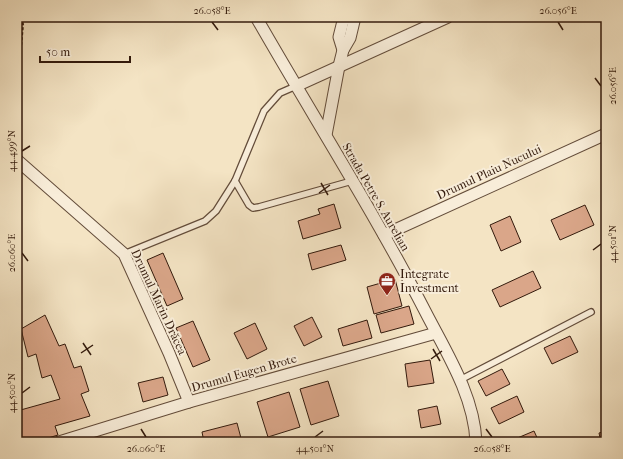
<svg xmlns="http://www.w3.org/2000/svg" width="623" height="459" viewBox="0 0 623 459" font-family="'IM FELL French Canon',serif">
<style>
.building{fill:#daa689;stroke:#331a0c}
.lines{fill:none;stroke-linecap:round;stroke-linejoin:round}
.lane-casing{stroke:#634c3a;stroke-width:8}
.street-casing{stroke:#634c3a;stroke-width:13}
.path{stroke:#331a0c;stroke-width:2;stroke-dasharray:3 2;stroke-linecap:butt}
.lane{stroke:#f8edd9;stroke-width:5.5}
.street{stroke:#f8edd9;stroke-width:11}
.ticks{fill:none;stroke:#331a0c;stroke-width:1.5}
.labels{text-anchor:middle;stroke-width:4;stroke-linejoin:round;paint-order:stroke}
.street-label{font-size:12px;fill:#331a0c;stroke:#f8edd9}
.poi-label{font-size:12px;fill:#331a0c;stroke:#f8edd9;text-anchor:start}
.neatline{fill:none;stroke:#331a0c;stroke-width:1.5}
.ticks-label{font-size:10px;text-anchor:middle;fill:#331a0c}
</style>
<rect width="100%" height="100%" fill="#f4e4c4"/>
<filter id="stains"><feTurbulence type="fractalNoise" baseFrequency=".005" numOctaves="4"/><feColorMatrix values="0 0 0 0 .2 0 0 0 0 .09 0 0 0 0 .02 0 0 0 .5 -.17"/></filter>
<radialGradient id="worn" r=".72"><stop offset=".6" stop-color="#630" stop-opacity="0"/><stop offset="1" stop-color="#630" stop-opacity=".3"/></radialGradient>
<g class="building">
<polygon points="334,204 341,228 303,239 298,221 320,214 318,209"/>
<polygon points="585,205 594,225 560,240 551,220"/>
<polygon points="510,216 521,242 501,251 490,225"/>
<polygon points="341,245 346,260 312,270 308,254"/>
<polygon points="163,253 183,299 167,306 147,260"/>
<polygon points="533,271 541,288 500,307 492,290"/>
<polygon points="395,279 402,306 374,314 367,287"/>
<polygon points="409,306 414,324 381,333 376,315"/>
<polygon points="45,315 59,346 65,344 74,368 81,366 89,391 81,394 90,416 55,426 58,435 35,442 17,442 17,411 60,399 51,375 42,378 36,354 28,357 21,329"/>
<polygon points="606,316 606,326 602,318"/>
<polygon points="312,317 322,337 304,346 294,326"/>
<polygon points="367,320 372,338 343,346 338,329"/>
<polygon points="193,321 210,360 193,367 176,328"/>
<polygon points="255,323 267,349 247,359 234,333"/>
<polygon points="570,336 578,352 552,364 544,348"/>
<polygon points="430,360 434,383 408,387 405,364"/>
<polygon points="502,369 510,384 486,396 478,381"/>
<polygon points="163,377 168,395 143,402 138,383"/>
<polygon points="328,381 339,416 311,425 300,389"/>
<polygon points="289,392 300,427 268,437 257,402"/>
<polygon points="517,396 524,412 499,424 491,408"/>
<polygon points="437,406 441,424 421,428 418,410"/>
<polygon points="237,423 242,442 204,442 202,432"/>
<polygon points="534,431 539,442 508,442"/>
<polygon points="606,431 606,442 601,442 599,433"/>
<polygon points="346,439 347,442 334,442"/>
</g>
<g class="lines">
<defs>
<g id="lane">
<polyline points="235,181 249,205 253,208 259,207 352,181"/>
<polyline points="124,254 205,221 216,211 235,181 264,111 280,93 296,86"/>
<polyline points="460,380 591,312"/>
</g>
<g id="street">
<path d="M256 17C312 115 373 210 425 311 446 352 474 395 476 442"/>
<polyline points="343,50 339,37 344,17"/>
<polyline points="296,86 448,17"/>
<polyline points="326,135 339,66 343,50 350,38 355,17"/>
<polyline points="17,160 124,254 169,353 189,402"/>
<polyline points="384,235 606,134"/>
<polyline points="59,442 189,402 436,333"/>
</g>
</defs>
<use href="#lane" class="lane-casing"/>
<use href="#street" class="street-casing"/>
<polyline class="path" points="17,90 23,25 22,17"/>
<use href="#lane" class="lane"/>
<use href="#street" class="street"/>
</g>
<path class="ticks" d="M212 22 218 30M558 22 563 30M595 78 601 86M22 151 30 146M321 183 328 195M319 193 330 185M593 250 601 244M22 253 28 261M83 343 91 355M433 349 440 361M81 353 93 345M431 359 442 351M22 393 30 387M141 429 146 437M486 429 492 437M315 437 323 431"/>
<defs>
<symbol id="office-pin" viewBox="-11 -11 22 30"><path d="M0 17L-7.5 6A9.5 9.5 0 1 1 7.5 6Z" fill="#8f2418" stroke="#f8edd9"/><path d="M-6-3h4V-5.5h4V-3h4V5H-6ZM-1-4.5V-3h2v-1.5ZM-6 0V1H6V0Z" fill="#fff"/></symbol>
</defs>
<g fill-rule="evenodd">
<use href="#office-pin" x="377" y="271" width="20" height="27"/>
</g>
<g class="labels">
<g class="street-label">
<text transform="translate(489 172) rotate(-25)" y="4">Drumul Plaiu Nucului</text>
<text transform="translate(376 197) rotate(60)" y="4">Strada Petre S. Aurelian</text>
<text transform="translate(159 302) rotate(65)" y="4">Drumul Marin Drăcea</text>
<text transform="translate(244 373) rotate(-16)" y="4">Drumul Eugen Brote</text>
</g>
<g class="poi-label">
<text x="400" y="278">Integrate<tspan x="400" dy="14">Investment</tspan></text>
</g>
</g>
<rect width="623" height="459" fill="none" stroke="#f4e4c4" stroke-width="44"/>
<path d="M40 56v6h90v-6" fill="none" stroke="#331a0c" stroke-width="2"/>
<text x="46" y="56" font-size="12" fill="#331a0c" stroke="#f8edd9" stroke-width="3" paint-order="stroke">50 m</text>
<rect x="22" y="22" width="579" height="415" class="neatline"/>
<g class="ticks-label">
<text x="212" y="14">26.058°E</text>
<text x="558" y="14">26.056°E</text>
<text transform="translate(612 86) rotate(-90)" y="4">26.056°E</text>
<text transform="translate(11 151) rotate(-90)" y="4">44.499°N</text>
<text transform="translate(612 244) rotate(-90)" y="4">44.501°N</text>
<text transform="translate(11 253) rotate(-90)" y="4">26.060°E</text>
<text transform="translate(11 393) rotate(-90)" y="4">44.500°N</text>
<text x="146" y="452">26.060°E</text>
<text x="315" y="452">44.501°N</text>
<text x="492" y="452">26.058°E</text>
</g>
<rect width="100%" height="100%" filter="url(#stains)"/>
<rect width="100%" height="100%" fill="url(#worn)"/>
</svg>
